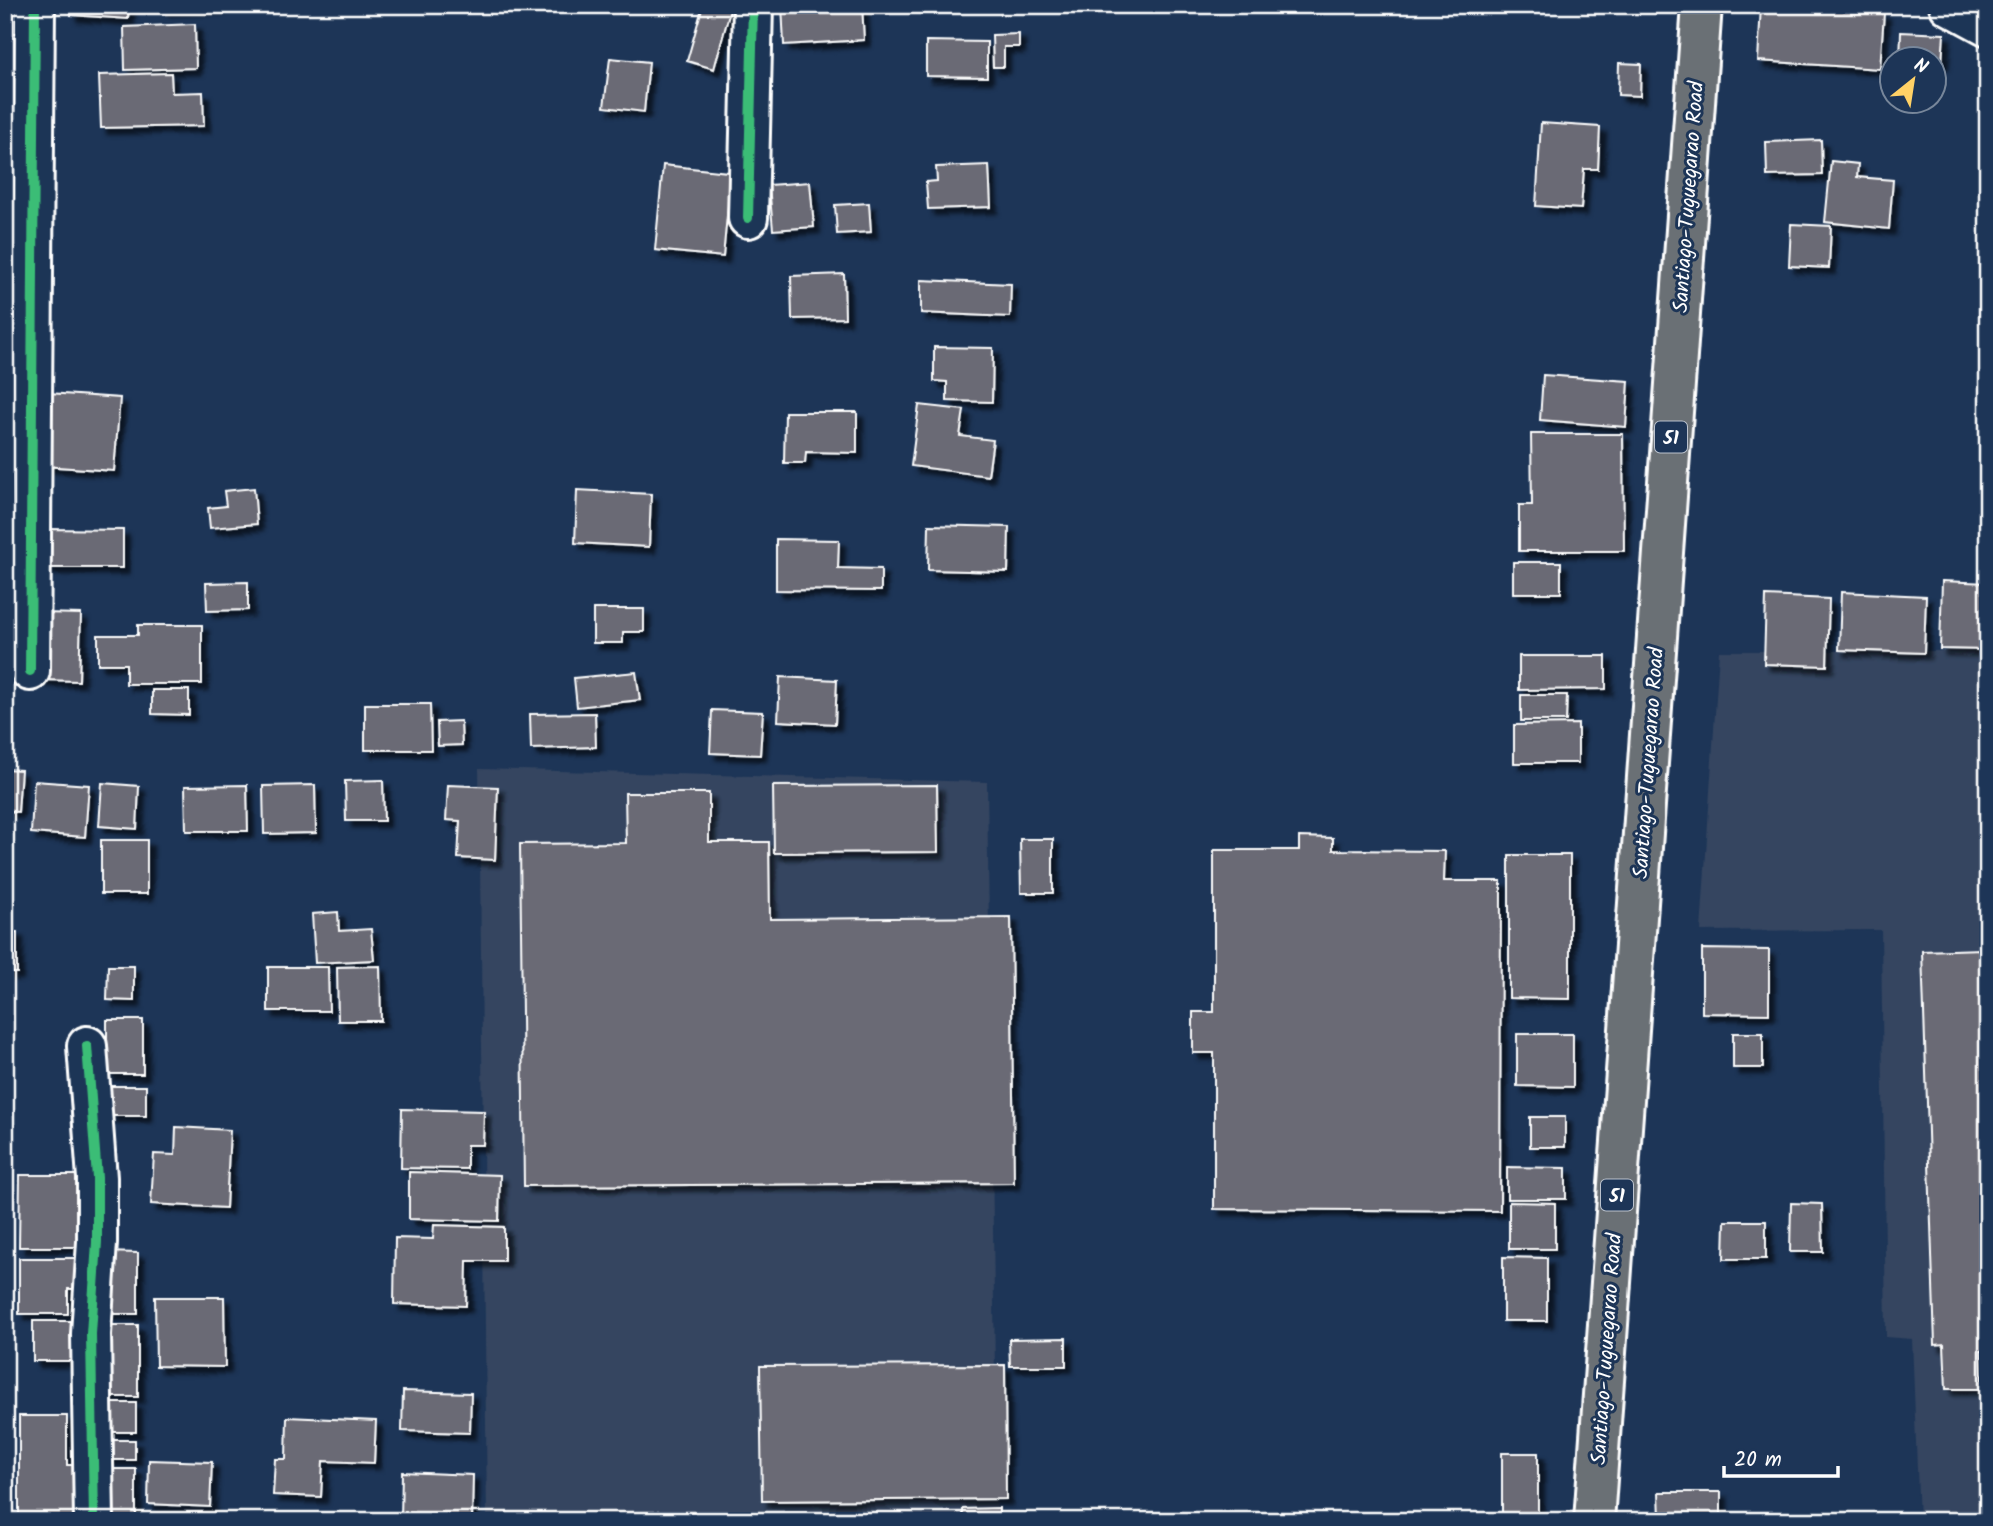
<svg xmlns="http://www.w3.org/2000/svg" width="1993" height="1526" viewBox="0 0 1993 1526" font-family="Kalam,sans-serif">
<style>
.built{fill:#344560}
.building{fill:#6b6a74;stroke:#fff;stroke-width:2;filter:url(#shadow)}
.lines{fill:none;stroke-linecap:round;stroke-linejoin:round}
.minor-casing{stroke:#fff;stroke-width:44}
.highway-casing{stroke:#fff;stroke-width:44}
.minor{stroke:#1d3557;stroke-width:38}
.highway{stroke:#6b6f75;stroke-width:38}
.cycleway-casing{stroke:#1d3557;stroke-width:15}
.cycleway{stroke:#3abd76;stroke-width:10}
.labels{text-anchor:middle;stroke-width:6;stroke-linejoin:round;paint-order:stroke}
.shield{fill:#1d3557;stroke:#bbc2cd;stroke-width:2}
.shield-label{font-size:19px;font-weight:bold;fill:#fff}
.street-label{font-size:21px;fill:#fff;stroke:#1d3557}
</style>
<defs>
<filter id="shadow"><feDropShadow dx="6" dy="6" stdDeviation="2" flood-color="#0009"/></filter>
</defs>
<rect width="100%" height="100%" fill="#1d3557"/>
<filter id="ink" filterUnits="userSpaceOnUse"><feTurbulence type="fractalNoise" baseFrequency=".0143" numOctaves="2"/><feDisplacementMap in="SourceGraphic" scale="14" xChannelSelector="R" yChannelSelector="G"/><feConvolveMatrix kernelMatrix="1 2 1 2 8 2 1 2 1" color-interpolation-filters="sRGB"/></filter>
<g filter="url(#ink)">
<g class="built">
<polygon points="1719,651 1988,651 1988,1521 1919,1521 1912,1339 1886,1337 1881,930 1701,931"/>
<polygon points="479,769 987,782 997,1521 487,1521"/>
</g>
<g class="building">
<polygon points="71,5 129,5 128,19 71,15"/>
<polygon points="162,5 220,5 220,7 162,9"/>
<polygon points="703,5 731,7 714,69 687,61"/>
<polygon points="782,5 862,5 864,40 784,45"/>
<polygon points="1761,5 1844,5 1844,11 1884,13 1880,69 1758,61"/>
<polygon points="195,24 196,68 125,70 124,27"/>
<polygon points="1901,32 1944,34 1942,63 1934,63 1934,60 1900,60"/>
<polygon points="1019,34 1019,47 1004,47 1004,67 993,67 992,35"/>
<polygon points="926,41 987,42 987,77 926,76"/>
<polygon points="5,54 17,54 16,132 5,132"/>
<polygon points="610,58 649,62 644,112 604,107"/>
<polygon points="1619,63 1641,64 1640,96 1618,95"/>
<polygon points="171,73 172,93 203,92 204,126 101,128 99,75"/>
<polygon points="1541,123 1600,127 1598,169 1584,169 1581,209 1536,206"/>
<polygon points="1821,140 1822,175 1767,176 1766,142"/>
<polygon points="5,153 18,153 17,188 5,188"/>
<polygon points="1831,161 1858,164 1857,177 1893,180 1889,229 1825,222"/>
<polygon points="663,165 746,174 742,207 728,205 723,257 655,250"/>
<polygon points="989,165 991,207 928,209 926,182 937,181 936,167"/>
<polygon points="810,182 814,227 773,230 769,185"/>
<polygon points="5,189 12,190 11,250 5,250"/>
<polygon points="869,203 871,232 837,234 835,205"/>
<polygon points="1791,224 1831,226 1829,268 1789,266"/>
<polygon points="844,274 845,318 792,319 791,276"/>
<polygon points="921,280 1011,284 1010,317 921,313"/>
<polygon points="934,347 993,348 992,402 947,401 947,382 934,381"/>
<polygon points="1543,375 1629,381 1626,427 1540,420"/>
<polygon points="48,393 120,398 114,471 43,466"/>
<polygon points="919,405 964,410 960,436 993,440 988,476 911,466"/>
<polygon points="5,411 10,411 9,471 5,471"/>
<polygon points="785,412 857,412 857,453 806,452 805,463 784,463"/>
<polygon points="1531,434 1623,434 1624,551 1519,551 1519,505 1532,505"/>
<polygon points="254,488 257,524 210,528 208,508 226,506 224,491"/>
<polygon points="577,490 651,494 649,547 575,543"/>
<polygon points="929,525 1009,527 1008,572 928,570"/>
<polygon points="47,529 123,530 123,568 47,568"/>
<polygon points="776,539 839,540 838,568 881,569 881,591 776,590"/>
<rect x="1513" y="562" width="48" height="31"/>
<polygon points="1942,581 1988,583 1988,650 1940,649"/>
<polygon points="248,582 248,610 207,611 206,583"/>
<polygon points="1841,592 1926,596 1924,653 1839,650"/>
<polygon points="1766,596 1829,599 1827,666 1764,664"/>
<polygon points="593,609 644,609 644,632 623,632 623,643 593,643"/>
<polygon points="42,613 81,614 79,681 40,680"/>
<polygon points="138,625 202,625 202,684 126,684 126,664 98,664 98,635 138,635"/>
<polygon points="1519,656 1606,656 1606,689 1519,690"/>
<polygon points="636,672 640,700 577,707 574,678"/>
<polygon points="780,677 837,680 835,724 778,721"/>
<polygon points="152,690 189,690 189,715 152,714"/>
<polygon points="1521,695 1567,695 1566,721 1521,721"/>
<polygon points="365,704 430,704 431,750 365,750"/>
<polygon points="712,710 763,712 760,755 710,753"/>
<polygon points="595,713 596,747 531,749 530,714"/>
<polygon points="461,721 462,745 438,746 437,722"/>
<polygon points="1578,724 1578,763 1514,763 1514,725"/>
<polygon points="5,769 21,770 18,812 5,811"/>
<polygon points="383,780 384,821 346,821 345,781"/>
<polygon points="34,781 89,785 85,837 31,833"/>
<polygon points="102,783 139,786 137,829 99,826"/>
<polygon points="247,785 248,831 186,831 185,786"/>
<polygon points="315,785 316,833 264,834 263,786"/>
<polygon points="448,785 498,787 495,860 458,858 460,821 446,820"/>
<polygon points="937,785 938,852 774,853 773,786"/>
<polygon points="625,793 709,793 709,842 769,842 770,919 1011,917 1014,1183 524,1186 520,844 626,843"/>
<polygon points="1299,837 1333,838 1333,850 1445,851 1444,881 1501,881 1500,1211 1214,1209 1214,1053 1193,1053 1193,1012 1214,1012 1214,850 1299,850"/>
<polygon points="1020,839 1053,839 1053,893 1021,893"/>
<rect x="101" y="840" width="46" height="54"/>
<polygon points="1509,855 1570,855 1570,999 1509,998"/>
<polygon points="338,912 339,931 371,929 374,960 315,963 312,914"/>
<rect x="5" y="932" width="12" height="41"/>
<polygon points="1702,949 1769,950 1769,1014 1702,1013"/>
<polygon points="1982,949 1983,962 1988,962 1988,1350 1981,1350 1982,1389 1946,1389 1944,1344 1935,1345 1922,951"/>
<polygon points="108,966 134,966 134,1001 107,1000"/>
<polygon points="380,966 381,1021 338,1021 337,967"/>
<polygon points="268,967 328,967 329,1011 268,1011"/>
<rect x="107" y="1020" width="36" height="54"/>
<rect x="1733" y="1033" width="30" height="35"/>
<polygon points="1517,1034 1573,1034 1573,1087 1517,1086"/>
<polygon points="111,1086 146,1086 146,1116 110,1116"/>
<polygon points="402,1109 484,1111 483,1145 467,1145 467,1169 401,1168"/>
<rect x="1530" y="1117" width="35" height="30"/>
<polygon points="176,1127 230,1130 226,1208 151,1204 154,1154 175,1155"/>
<polygon points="1507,1167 1566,1168 1566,1199 1507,1199"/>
<polygon points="409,1172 500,1175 499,1221 409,1219"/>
<polygon points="20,1175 82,1175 83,1247 19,1247"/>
<polygon points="1509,1202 1555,1203 1555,1249 1509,1249"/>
<polygon points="1791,1203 1822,1204 1823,1252 1790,1252"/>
<polygon points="1725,1221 1766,1221 1766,1259 1724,1259"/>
<polygon points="434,1225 504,1227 504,1261 467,1261 466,1306 394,1304 395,1238 433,1239"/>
<polygon points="105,1252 138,1253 138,1314 105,1314"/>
<polygon points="1503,1257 1547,1258 1547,1321 1503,1321"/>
<polygon points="19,1258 84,1258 84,1289 68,1289 68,1314 19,1314"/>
<polygon points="155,1297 224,1297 225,1367 156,1366"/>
<rect x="33" y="1321" width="42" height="40"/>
<rect x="105" y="1325" width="33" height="72"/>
<polygon points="1066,1338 1066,1366 1010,1366 1009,1339"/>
<polygon points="1005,1365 1006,1499 762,1501 760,1366"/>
<polygon points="403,1391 471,1393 470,1433 402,1431"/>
<polygon points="104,1403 136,1403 136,1432 103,1432"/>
<polygon points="19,1416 67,1416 67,1465 76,1465 76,1521 19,1521"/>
<polygon points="287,1417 376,1421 374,1463 323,1461 321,1497 273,1495 275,1459 286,1459"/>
<rect x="105" y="1440" width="30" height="20"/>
<rect x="1502" y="1453" width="36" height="65"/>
<polygon points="149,1460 212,1462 210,1507 148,1504"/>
<rect x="104" y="1469" width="32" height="52"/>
<polygon points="402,1472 473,1475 472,1521 401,1520"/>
<polygon points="1659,1492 1721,1492 1721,1521 1645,1521 1645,1518 1660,1518"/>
<polygon points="999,1508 999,1521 963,1521 963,1509"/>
</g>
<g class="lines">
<defs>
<g id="minor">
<polyline points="1949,5 1988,26"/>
<polyline points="748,218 753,5"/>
<polyline points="30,671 35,5"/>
<polyline points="87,1046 97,1178 97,1242 91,1334 94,1521"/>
</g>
<polyline id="highway" points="1594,1521 1702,5"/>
</defs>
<use href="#minor" class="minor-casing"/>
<use href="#highway" class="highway-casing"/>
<use href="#minor" class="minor"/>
<use href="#highway" class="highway"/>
<defs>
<g id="cycleway">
<polyline points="748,218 753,5"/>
<polyline points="30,671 35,5"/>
<polyline points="87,1046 97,1178 97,1242 91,1334 94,1521"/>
</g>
</defs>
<use href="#cycleway" class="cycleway-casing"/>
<use href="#cycleway" class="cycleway"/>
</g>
</g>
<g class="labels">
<g class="shield">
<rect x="1655" y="421.5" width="32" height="31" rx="5"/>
<rect x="1601" y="1179.5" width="32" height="31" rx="5"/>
</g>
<g class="shield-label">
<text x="1671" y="444">51</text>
<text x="1617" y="1202">51</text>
</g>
<g class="street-label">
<text transform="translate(1688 197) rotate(-86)" y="7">Santiago-Tuguegarao Road</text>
<text transform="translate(1648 763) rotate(-86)" y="7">Santiago-Tuguegarao Road</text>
<text transform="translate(1606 1349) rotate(-86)" y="7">Santiago-Tuguegarao Road</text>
</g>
</g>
<rect width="1993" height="1526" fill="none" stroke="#1d3557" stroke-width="28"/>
<rect x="14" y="14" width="1965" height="1498" fill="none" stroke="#fff" stroke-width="2.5" filter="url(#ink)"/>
<g transform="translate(1913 80) rotate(30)"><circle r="33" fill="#1d3557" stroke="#77869a" stroke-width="2"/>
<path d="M0-5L12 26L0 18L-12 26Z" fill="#ffd166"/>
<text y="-10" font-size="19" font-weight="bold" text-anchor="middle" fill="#ffffff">N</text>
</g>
<path d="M1724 1466v10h114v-10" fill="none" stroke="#ffffff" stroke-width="3.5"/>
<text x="1734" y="1466" font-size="21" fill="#ffffff" stroke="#1d3557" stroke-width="5" paint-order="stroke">20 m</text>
</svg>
